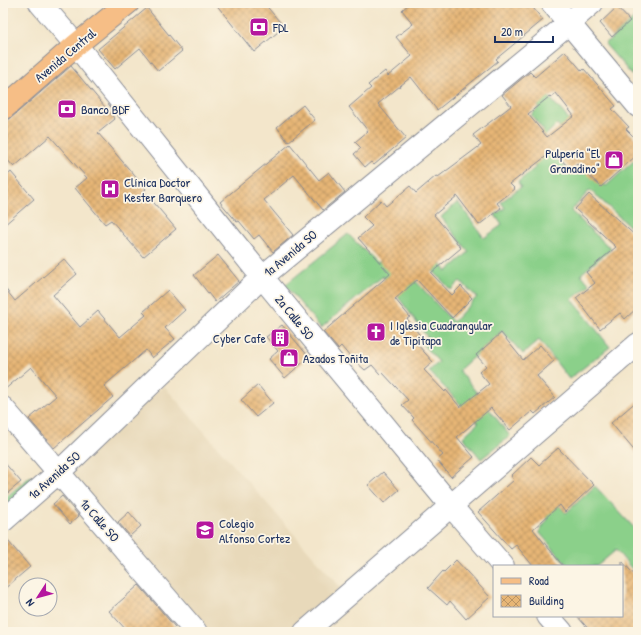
<svg xmlns="http://www.w3.org/2000/svg" width="641" height="635" viewBox="0 0 641 635" font-family="'Patrick Hand',sans-serif">
<style>
.built{fill:#e8d9ba}
.grass{fill:#8bd08a;stroke:#538074}
.building{fill:url(#building-cross-hatch);fill-rule:evenodd}
.lines{fill:none;stroke-linecap:round;stroke-linejoin:round}
.minor-casing{stroke:#878a94;stroke-width:24}
.major-casing{stroke:#878a94;stroke-width:24}
.minor{stroke:#fff;stroke-width:22}
.major{stroke:#f6be86;stroke-width:22}
.labels{text-anchor:middle;stroke-width:3.5;stroke-linejoin:round;paint-order:stroke}
.poi-label{font-size:13px;fill:#1b2f5e;stroke:#fcf5e5;text-anchor:start}
.street-label{font-size:13px;fill:#1b2f5e;stroke:#fcf5e5}
</style>
<defs>
<pattern id="building-cross-hatch" width="8" height="8" patternUnits="userSpaceOnUse"><rect width="8" height="8" fill="#e7b676"/><path d="M0 0l8 8M0 8l8-8" fill="none" stroke="#ba9464"/></pattern>
</defs>
<rect width="100%" height="100%" fill="#fcf5e5"/>
<filter id="ink" filterUnits="userSpaceOnUse"><feTurbulence type="fractalNoise" baseFrequency=".025" numOctaves="2"/><feDisplacementMap in="SourceGraphic" scale="8" xChannelSelector="R" yChannelSelector="G"/><feConvolveMatrix kernelMatrix="1 2 1 2 8 2 1 2 1" color-interpolation-filters="sRGB"/></filter>
<filter id="wash" filterUnits="userSpaceOnUse"><feTurbulence type="fractalNoise" baseFrequency=".012" numOctaves="4" result="noise"/><feDisplacementMap in="SourceGraphic" scale="16" xChannelSelector="R" yChannelSelector="G"/><feGaussianBlur stdDeviation="0.9" result="paint"/><feColorMatrix in="noise" values="0 0 0 0 0 0 0 0 0 0 0 0 0 0 0 0 0 1.4 0 .05"/><feComposite in="paint" operator="in"/></filter>
<g filter="url(#wash)">
<rect width="100%" height="100%" fill="#f3e6cb"/>
<polygon class="built" points="164,386 342,589 293,632 211,632 69,470"/>
<g class="grass">
<polygon points="638,15 638,82 605,44"/>
<polygon points="534,80 589,142 581,149 557,124 541,140 571,174 578,169 583,174 589,168 606,186 638,157 638,234 590,190 571,211 611,249 581,274 590,285 572,299 610,347 569,379 539,340 523,354 502,331 459,370 510,436 481,459 463,437 478,423 429,371 439,362 422,344 428,338 383,276 321,328 285,285 348,234 377,263 390,253 453,322 477,297 460,281 451,290 384,218 392,210 447,271 469,252 441,217 458,202 484,238 502,225 495,215 505,208 501,202 521,187 518,182 536,167 521,149 544,131 531,115 539,107 524,89"/>
<polygon points="31,476 40,486 3,517 3,498 4,499"/>
<polygon points="536,483 566,513 595,486 638,532 638,576 616,550 597,566 568,566 539,532 548,519 527,494"/>
</g>
<g id="blocks">
<g class="building">
<polygon points="215,3 264,3 284,27 254,52"/>
<polygon points="410,3 529,3 543,20 496,59 498,61 437,110 411,77 378,104 406,138 374,165 371,162 365,167 354,154 361,148 355,142 368,131 349,107 371,88 368,85 385,71 388,76 412,56 396,37 413,24 402,10"/>
<polygon points="617,7 630,21 612,37 600,23"/>
<polygon points="147,8 182,51 158,71 140,48 115,69 98,49"/>
<path d="M565 51 582 71 584 69 616 106 612 109 629 127 626 129 638 141V154L601 187 577 164 571 170 553 151 510 184 515 189 497 203 501 208 479 225 457 196 434 215 456 241V242L461 248 431 273 452 295 461 286 472 298 452 318 417 280 395 299 410 317 407 319 423 339 417 344 433 362 424 370 445 392 446 390 460 407 489 384 479 372 486 366 476 355 501 333 523 360 540 345 554 361 537 376 555 397 535 414 532 411 510 430 491 408 457 437 474 457 451 477 437 460 443 455 412 420 414 418 402 405 408 400 382 372 380 374 372 365 365 370 356 362 355 363 341 346 338 349 323 332 390 274 358 238 372 226 363 217 381 200 386 206 410 186 416 193 436 176 438 177 481 145 473 135 511 106 502 95 530 72 535 77ZM556 93 574 116 547 137 528 114 550 96 551 97Z"/>
<polygon points="71,66 115,119 98,133 146,189 144,191 176,229 143,257 111,220 105,224 75,188 87,178 50,136 14,167 3,155 3,121 6,121 11,118"/>
<polygon points="303,105 315,120 288,142 277,127"/>
<polygon points="290,144 319,180 329,172 345,192 323,210 294,175 264,200 293,235 273,252 259,235 254,239 239,221 237,222 220,202"/>
<polygon points="11,172 34,199 3,226 3,179"/>
<polygon points="589,194 638,238 638,307 625,319 620,313 600,329 576,298 595,283 586,272 616,247 575,209"/>
<polygon points="218,255 239,281 215,302 194,275"/>
<polygon points="64,259 77,274 53,295 80,327 98,311 120,337 146,315 143,312 168,290 185,310 165,328 175,339 152,358 146,350 104,386 113,397 54,448 29,419 56,396 31,367 3,391 3,286 15,301"/>
<polygon points="282,325 309,357 285,378 269,359 278,351 266,337"/>
<polygon points="258,385 273,403 256,417 241,400"/>
<polygon points="638,400 638,455 611,423"/>
<polygon points="558,448 594,485 565,512 560,505 533,529 563,566 533,566 516,545 511,549 478,512 514,480 511,476 531,457 539,465"/>
<polygon points="3,461 21,482 3,497"/>
<polygon points="383,472 399,490 384,503 368,485"/>
<polygon points="62,496 79,516 70,524 53,504"/>
<polygon points="129,512 141,526 130,536 118,522"/>
<polygon points="3,535 30,567 3,590"/>
<polygon points="456,560 490,597 466,619 450,601 447,605 428,588 443,571 444,572"/>
<polygon points="622,561 638,579 638,632 591,632 577,616 622,616"/>
<polygon points="139,585 175,627 169,632 128,632 109,611"/>
</g>
</g>
</g>
<g filter="url(#ink)">
<use href="#blocks" fill-opacity="0" stroke="#878a94" stroke-width="1"/>
<g class="lines">
<defs>
<g id="minor">
<polyline points="40,3 76,45 262,277 451,506 503,566"/>
<polyline points="552,3 638,106"/>
<polyline points="3,408 196,632"/>
<polyline points="3,521 59,472 262,277 569,23 592,3"/>
<polyline points="548,616 562,632"/>
<polyline points="305,632 638,344"/>
</g>
<polyline id="major" points="3,109 76,45 128,3"/>
</defs>
<use href="#minor" class="minor-casing"/>
<use href="#major" class="major-casing"/>
<use href="#minor" class="minor"/>
<use href="#major" class="major"/>
</g>
</g>
<defs>
<symbol id="bank-square" viewBox="-11 -11 22 22"><rect x="-9" y="-9" width="18" height="18" rx="4" fill="#b5179e" stroke="#fcf5e5"/><path d="M-6-4H6V4H-6ZM0-2.3a2.3 2.3 0 1 0 0 4.6a2.3 2.3 0 1 0 0-4.6Z" fill="#fff"/></symbol>
<symbol id="shop-square" viewBox="-11 -11 22 22"><rect x="-9" y="-9" width="18" height="18" rx="4" fill="#b5179e" stroke="#fcf5e5"/><path d="M-5-2.5h2.3a2.7 3.5 0 0 1 5.4 0H5L5.5 6h-11ZM-1.5-2.5h3a1.5 2.3 0 0 0-3 0Z" fill="#fff"/></symbol>
<symbol id="hospital-square" viewBox="-11 -11 22 22"><rect x="-9" y="-9" width="18" height="18" rx="4" fill="#b5179e" stroke="#fcf5e5"/><path d="M-5-5h3v3.5h4V-5h3V5h-3V1.5h-4V5h-3Z" fill="#fff"/></symbol>
<symbol id="church-square" viewBox="-11 -11 22 22"><rect x="-9" y="-9" width="18" height="18" rx="4" fill="#b5179e" stroke="#fcf5e5"/><path d="M-1.2-6h2.4v3.5h3.3v2.4h-3.3V6h-2.4V-.1h-3.3v-2.4h3.3Z" fill="#fff"/></symbol>
<symbol id="building-square" viewBox="-11 -11 22 22"><rect x="-9" y="-9" width="18" height="18" rx="4" fill="#b5179e" stroke="#fcf5e5"/><path d="M-4-6H4V6H1V3H-1V6H-4ZM-2.5-4.3h1.7v1.8h-1.7ZM.8-4.3h1.7v1.8H.8ZM-2.5-1h1.7V.8h-1.7ZM.8-1h1.7V.8H.8Z" fill="#fff"/></symbol>
<symbol id="university-square" viewBox="-11 -11 22 22"><rect x="-9" y="-9" width="18" height="18" rx="4" fill="#b5179e" stroke="#fcf5e5"/><path d="M0-5L7-2L0 1L-7-2ZM-4 1L0 2.5L4 1V4Q0 6-4 4Z" fill="#fff"/></symbol>
</defs>
<g fill-rule="evenodd">
<use href="#bank-square" x="248" y="16" width="22" height="22"/>
<use href="#bank-square" x="56" y="98" width="22" height="22"/>
<use href="#shop-square" x="603" y="149" width="22" height="22"/>
<use href="#hospital-square" x="99" y="178" width="22" height="22"/>
<use href="#church-square" x="365" y="321" width="22" height="22"/>
<use href="#building-square" x="269" y="327" width="22" height="22"/>
<use href="#shop-square" x="278" y="347" width="22" height="22"/>
<use href="#university-square" x="194" y="519" width="22" height="22"/>
</g>
<g class="labels">
<g class="poi-label">
<text x="273" y="32">FDL</text>
<text x="81" y="114">Banco BDF</text>
<text x="600" y="158" text-anchor="end">Pulpería "El<tspan x="600" dy="15">Granadino"</tspan></text>
<text x="124" y="187">Clínica Doctor<tspan x="124" dy="15">Kester Barquero</tspan></text>
<text x="390" y="330">I Iglesia Cuadrangular<tspan x="390" dy="15">de Tipitapa</tspan></text>
<text x="266" y="343" text-anchor="end">Cyber Cafe</text>
<text x="303" y="363">Azados Toñita</text>
<text x="219" y="528">Colegio<tspan x="219" dy="15">Alfonso Cortez</tspan></text>
</g>
<g class="street-label">
<text transform="translate(65 55) rotate(-40)" y="5">Avenida Central</text>
<text transform="translate(290 253) rotate(-40)" y="5">1a Avenida SO</text>
<text transform="translate(295 317) rotate(51)" y="5">2a Calle SO</text>
<text transform="translate(54 475) rotate(-42)" y="5">1a Avenida SO</text>
<text transform="translate(100 520) rotate(49)" y="5">1a Calle SO</text>
</g>
</g>
<rect width="641" height="635" fill="none" stroke="#fcf5e5" stroke-width="16"/>
<rect x="493" y="565" width="130" height="52" fill="#fcf5e5" stroke="#a2a6af"/>
<rect x="501" y="578" width="20" height="6" fill="#f6be86" stroke="#a2a6af"/>
<text x="529" y="585" font-size="12" fill="#1b2f5e">Road</text>
<rect x="501" y="595" width="20" height="12" fill="url(#building-cross-hatch)" stroke="#a2a6af"/>
<text x="529" y="605" font-size="12" fill="#1b2f5e">Building</text>
<g transform="translate(38 597) rotate(234)"><circle r="19" fill="#fcf5e5" stroke="#a2a6af"/>
<path d="M0-3L7 15L0 10L-7 15Z" fill="#b5179e"/>
<text y="-6" font-size="11" font-weight="bold" text-anchor="middle" fill="#1b2f5e">N</text>
</g>
<path d="M495 36v6h58v-6" fill="none" stroke="#1b2f5e" stroke-width="2"/>
<text x="501" y="36" font-size="12" fill="#1b2f5e" stroke="#fcf5e5" stroke-width="3" paint-order="stroke">20 m</text>
</svg>
